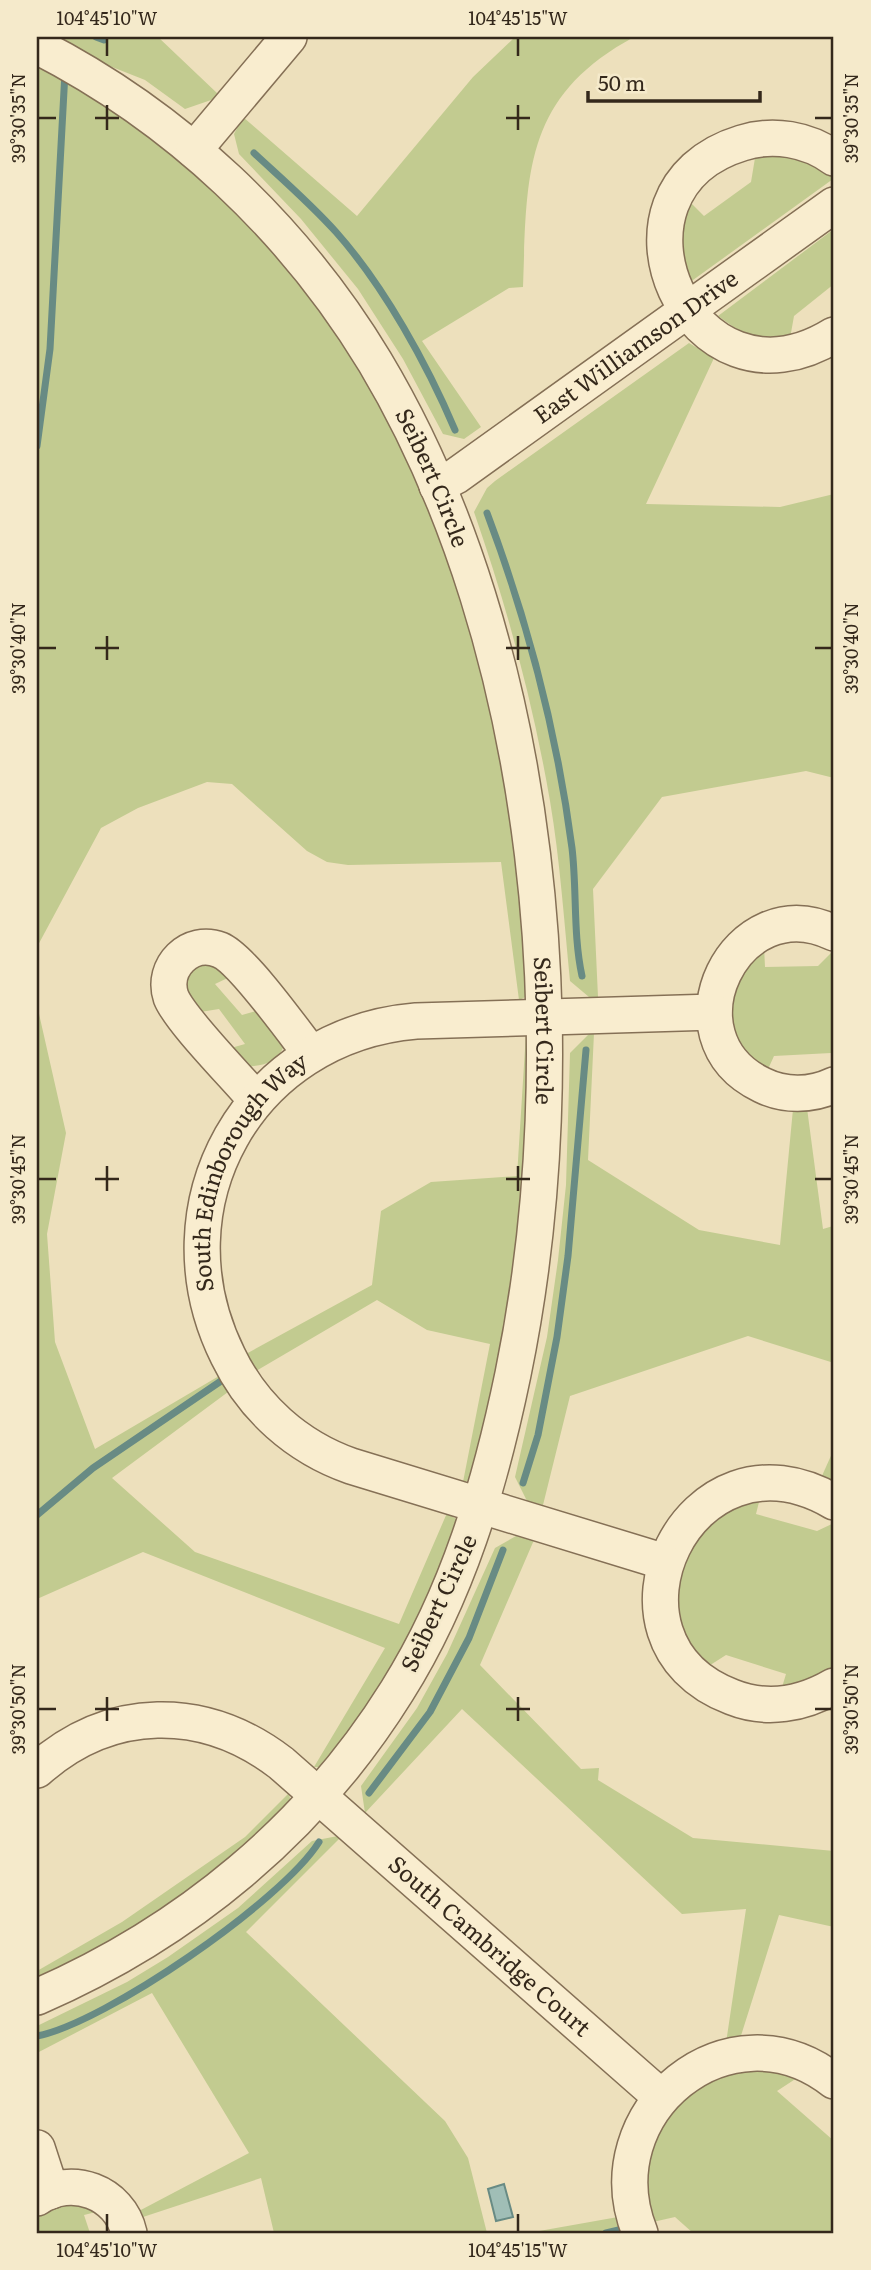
<svg xmlns="http://www.w3.org/2000/svg" width="871" height="2270" viewBox="0 0 871 2270" font-family="Literata,serif">
<style>
.green{fill:#c2cb90}
.water{fill:#a0beb6;stroke:#688b84;stroke-width:2}
.lines{fill:none;stroke-linecap:round;stroke-linejoin:round}
.stream{stroke:#688b84;stroke-width:7}
.minor-casing{stroke:#857056;stroke-width:38}
.minor{stroke:#f9edcf;stroke-width:35}
.ticks{fill:none;stroke:#34281b;stroke-width:2.5}
.labels{text-anchor:middle;stroke-width:5;stroke-linejoin:round;paint-order:stroke}
.street-label{font-size:23px;fill:#34281b;stroke:#f5eacb}
.neatline{fill:none;stroke:#34281b;stroke-width:2.5}
.ticks-label{font-size:18px;text-anchor:middle;fill:#34281b}
</style>
<rect width="100%" height="100%" fill="#ede0bc"/>
<g class="green">
<polygon points="58,37 158,37 218,94 214,99 185,109 145,80 102,63"/>
<path d="M515 37H634C523 97 527 174 523 287L509 288 422 341 481 427 464 439 443 434 403 359 358 289 301 219 239 154 234 134 243 117 357 216 473 77Z"/>
<path d="M37 61 111 106 123 120 132 119C160 142 191 164 217 190 246 217 274 249 299 280 410 412 488 640 511 811 519 872 524 934 530 995L519 1000 501 862 348 865 327 862 307 851 232 784 207 782 138 808 101 828 37 947Z"/>
<polygon points="756,152 807,158 834,174 833,179 693,280 688,280 676,247 689,201 704,216 751,182"/>
<polygon points="834,229 834,284 794,316 789,344 755,342 718,316"/>
<path d="M689 343 714 358 646 504 780 507 834 494V778L806 771 662 797 593 889 598 997H589L570 981C564 921 560 860 550 801 533 702 507 607 474 512L487 488 495 481Z"/>
<polygon points="764,946 765,967 818,966 834,950 834,1075 831,1053 774,1056 764,1078 728,1039 729,984"/>
<path d="M205 955 234 975 215 984 242 1015 263 1009 284 1045C279 1063 258 1068 241 1066L224 1050 245 1044 219 1009 194 1013 186 1005 183 967Z"/>
<polygon points="37,1005 66,1133 47,1234 55,1342 95,1449 219,1376 228,1392 112,1478 195,1552 399,1624 447,1513 459,1521 417,1629 344,1746 320,1767 314,1767 385,1648 143,1552 37,1599"/>
<polygon points="526,1033 531,1098 508,1327 470,1480 463,1482 490,1344 427,1330 377,1300 256,1371 246,1354 372,1285 381,1211 431,1182 517,1176"/>
<polygon points="594,1033 588,1160 699,1230 780,1245 793,1109 807,1108 823,1229 833,1226 834,1229 834,1363 748,1336 570,1396 543,1505 527,1501 515,1477 547,1337 558,1260 566,1185 570,1053 589,1034"/>
<polygon points="834,1449 834,1484 821,1478"/>
<polygon points="761,1494 756,1514 817,1531 834,1523 834,1673 780,1694 786,1674 726,1655 704,1669 671,1614 693,1528"/>
<polygon points="516,1536 534,1540 480,1665 581,1769 599,1768 598,1780 693,1838 834,1851 834,1927 779,1915 739,2042 726,2043 746,1909 682,1914 462,1709 365,1813 361,1786 417,1708 447,1654 495,1548"/>
<polygon points="289,1793 291,1804 174,1907 37,1981 37,1971 122,1922 245,1837"/>
<polygon points="338,1836 340,1838 246,1932 445,2121 468,2158 487,2233 274,2233 261,2178 140,2218 137,2212 249,2153 152,1993 37,2053 37,2026 127,1982 168,1957 238,1908 312,1841"/>
<polygon points="733,2067 800,2076 777,2091 834,2141 834,2233 693,2233 675,2217 644,2224 641,2209 659,2114"/>
<polygon points="55,2197 104,2210 84,2215 90,2233 37,2233 37,2210"/>
<polygon points="618,2217 622,2233 528,2233"/>
</g>
<polygon class="water" points="504,2184 513,2217 496,2221 488,2189"/>
<g class="lines">
<g class="stream">
<polyline points="96,37 104,40"/>
<path d="M254 153C282 179 311 204 336 232 384 286 427 364 455 430"/>
<polyline points="37,446 50,349 65,72"/>
<path d="M487 513C528 622 557 733 572 848 577 890 573 935 582 976"/>
<polyline points="523,1483 538,1435 557,1337 568,1256 586,1050"/>
<polyline points="37,1515 93,1468 221,1381"/>
<polyline points="369,1793 430,1712 469,1638 503,1550"/>
<path d="M37 2036C105 2023 282 1901 319 1842"/>
<polyline points="606,2233 623,2229"/>
</g>
<defs>
<g id="minor">
<path id="s1" d="M37 46C176 117 294 228 375 362 545 646 579 1054 513 1374 490 1485 458 1594 397 1691 311 1829 186 1932 37 1997"/>
<polyline points="194,150 289,37"/>
<path d="M834 158C808 139 773 133 742 143 587 190 690 424 834 335"/>
<path id="s2" d="M437 486 456 476 834 205"/>
<path d="M834 933C736 885 662 1037 762 1085 784 1096 811 1096 834 1085"/>
<path d="M256 1100C237 1077 180 1020 171 997 161 967 190 938 220 950 242 959 294 1032 311 1054"/>
<path d="M834 1502C689 1417 584 1641 732 1697 767 1711 803 1704 834 1686"/>
<path id="s3" d="M665 1562 351 1466C297 1447 253 1408 228 1356 153 1205 249 1035 416 1021L714 1012"/>
<path id="s4" d="M37 1770C110 1705 204 1704 281 1763L661 2097"/>
<polyline points="37,2148 51,2191"/>
<path d="M37 2198C71 2174 120 2192 129 2233"/>
<path d="M640 2233C591 2112 730 1999 834 2081"/>
</g>
</defs>
<use href="#minor" class="minor-casing"/>
<use href="#minor" class="minor"/>
</g>
<path class="ticks" d="M107 38V56M518 38V56M107 105V130M518 105V130M38 118H56M95 118H119M506 118H530M815 118H832M107 636V660M518 636V660M38 648H56M95 648H119M506 648H530M815 648H832M107 1166V1191M518 1166V1191M38 1179H56M95 1179H119M506 1179H530M815 1179H832M107 1697V1721M518 1697V1721M38 1709H56M95 1709H119M506 1709H530M815 1709H832M107 2214V2232M518 2214V2232"/>
<g class="labels">
<g class="street-label">
<text dy="8" stroke="none"><textPath href="#s2" startOffset="243">East Williamson Drive</textPath></text>
<text dy="8" stroke="none"><textPath href="#s1" startOffset="598">Seibert Circle</textPath></text>
<text dy="8" stroke="none"><textPath href="#s1" startOffset="1166">Seibert Circle</textPath></text>
<text dy="8" stroke="none"><textPath href="#s3" startOffset="700">South Edinborough Way</textPath></text>
<text transform="translate(439 1603) rotate(-65)" y="8">Seibert Circle</text>
<text dy="8" stroke="none"><textPath href="#s4" startOffset="544">South Cambridge Court</textPath></text>
</g>
</g>
<rect width="871" height="2270" fill="none" stroke="#f5eacb" stroke-width="77"/>
<path d="M588 91v10h172v-10" fill="none" stroke="#34281b" stroke-width="3.5"/>
<text x="598" y="91" font-size="21" fill="#34281b" stroke="#f5eacb" stroke-width="5" paint-order="stroke">50 m</text>
<rect x="38" y="38" width="794" height="2194" class="neatline"/>
<g class="ticks-label">
<text x="107" y="25">104°45'10"W</text>
<text x="518" y="25">104°45'15"W</text>
<text transform="translate(852 118) rotate(-90)" y="6">39°30'35"N</text>
<text transform="translate(19 118) rotate(-90)" y="6">39°30'35"N</text>
<text transform="translate(852 648) rotate(-90)" y="6">39°30'40"N</text>
<text transform="translate(19 648) rotate(-90)" y="6">39°30'40"N</text>
<text transform="translate(19 1179) rotate(-90)" y="6">39°30'45"N</text>
<text transform="translate(852 1179) rotate(-90)" y="6">39°30'45"N</text>
<text transform="translate(19 1709) rotate(-90)" y="6">39°30'50"N</text>
<text transform="translate(852 1709) rotate(-90)" y="6">39°30'50"N</text>
<text x="107" y="2257">104°45'10"W</text>
<text x="518" y="2257">104°45'15"W</text>
</g>
</svg>
